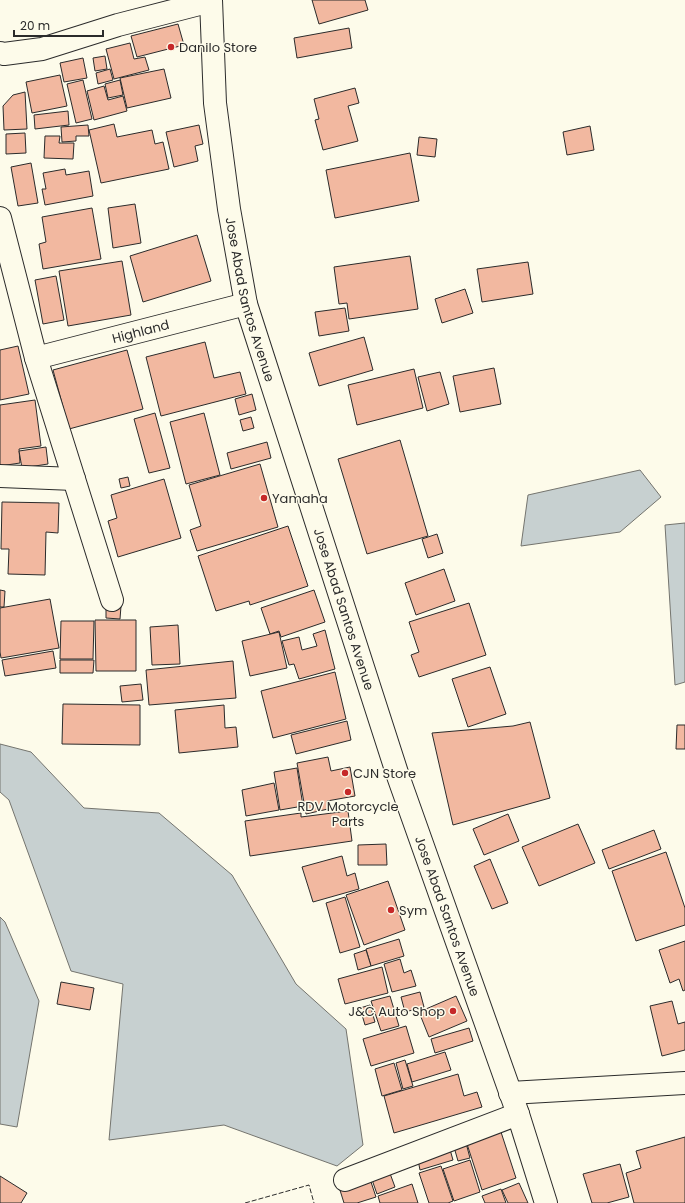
<svg xmlns="http://www.w3.org/2000/svg" width="685" height="1203" viewBox="0 0 685 1203" font-family="Poppins,sans-serif">
<style>
.water{fill:#c7d0d0;stroke:#74746e}
.building{fill:#f2b8a0;stroke:#2b2b2b}
.lines{fill:none;stroke-linecap:round;stroke-linejoin:round}
.minor-casing{stroke:#2b2b2b;stroke-width:24}
.secondary-casing{stroke:#2b2b2b;stroke-width:24}
.minor{stroke:#fdfbea;stroke-width:22}
.secondary{stroke:#fdfbea;stroke-width:22}
.fence{stroke:#2b2b2b;stroke-width:1;stroke-dasharray:5 2;stroke-linecap:butt}
.poi-dot{fill:#c62828;stroke:#fdfbea;stroke-width:1.5}
.labels{text-anchor:middle;stroke-width:3;stroke-linejoin:round;paint-order:stroke}
.poi-label{font-size:13px;fill:#2b2b2b;stroke:#fdfbea;text-anchor:start}
.street-label{font-size:13px;fill:#2b2b2b;stroke:#fdfbea}
</style>
<rect width="100%" height="100%" fill="#fdfbea"/>
<g class="water">
<polygon points="640,470 661,497 620,532 521,546 528,495"/>
<polygon points="685,523 685,682 675,685 665,525"/>
<polygon points="0,744 31,752 84,808 159,813 232,875 296,984 346,1029 363,1145 337,1166 224,1125 109,1140 123,984 71,971 9,800 0,792"/>
<polygon points="0,917 5,922 39,1001 17,1127 0,1124"/>
</g>
<g class="building">
<polygon points="312,0 365,0 368,10 319,24"/>
<polygon points="178,24 184,45 137,57 131,36"/>
<polygon points="349,28 352,48 297,58 294,38"/>
<polygon points="130,43 134,59 145,57 149,70 114,79 106,49"/>
<polygon points="105,56 107,69 95,71 93,58"/>
<polygon points="83,58 87,78 64,82 60,63"/>
<polygon points="110,69 113,80 98,84 96,73"/>
<polygon points="164,69 171,98 127,108 120,78"/>
<polygon points="60,75 67,106 32,113 26,82"/>
<polygon points="83,80 92,119 76,123 67,84"/>
<polygon points="120,80 123,95 108,98 105,84"/>
<polygon points="104,86 108,100 123,96 127,111 94,120 87,91"/>
<polygon points="355,88 359,103 348,106 358,141 323,150 315,120 319,119 314,99"/>
<polygon points="25,92 27,129 4,130 3,106 13,95"/>
<polygon points="68,111 69,125 35,129 34,115"/>
<polygon points="114,124 117,137 152,130 155,144 163,142 169,169 101,183 89,130"/>
<polygon points="88,125 89,136 76,136 76,141 62,142 61,127"/>
<polygon points="199,125 203,144 195,146 198,161 174,167 166,132"/>
<polygon points="590,126 594,150 567,155 563,132"/>
<polygon points="25,133 26,153 6,154 6,134"/>
<polygon points="45,136 60,136 59,143 74,143 73,159 44,158"/>
<polygon points="419,137 437,139 435,157 417,155"/>
<polygon points="410,153 419,201 335,218 326,170"/>
<polygon points="31,163 38,203 18,206 11,167"/>
<polygon points="65,169 66,175 89,171 93,196 45,205 42,189 46,189 43,173"/>
<polygon points="135,204 141,243 113,248 108,208"/>
<polygon points="92,208 101,259 43,269 39,244 46,242 42,217"/>
<polygon points="197,235 211,281 143,302 130,256"/>
<polygon points="410,256 418,309 349,319 347,303 339,304 334,267"/>
<polygon points="122,261 131,315 68,326 59,271"/>
<polygon points="528,262 533,294 482,302 477,269"/>
<polygon points="56,276 64,320 43,324 35,280"/>
<polygon points="465,289 473,313 442,323 435,299"/>
<polygon points="345,308 349,331 319,336 315,312"/>
<polygon points="364,337 373,370 319,386 309,353"/>
<polygon points="205,342 214,378 240,372 246,394 161,416 146,357"/>
<polygon points="18,346 29,394 0,400 0,350"/>
<polygon points="127,350 143,409 69,429 53,370"/>
<polygon points="494,368 501,404 460,412 453,376"/>
<polygon points="414,369 423,408 357,425 348,385"/>
<polygon points="440,372 449,404 427,411 418,377"/>
<polygon points="252,394 256,410 239,415 235,399"/>
<polygon points="35,400 41,446 19,449 20,463 0,466 0,405"/>
<polygon points="155,413 170,468 149,473 134,419"/>
<polygon points="204,413 220,475 186,484 170,422"/>
<polygon points="251,417 254,428 243,431 240,420"/>
<polygon points="400,440 428,536 367,554 338,459"/>
<polygon points="267,442 271,458 231,469 227,453"/>
<polygon points="46,447 48,464 22,468 19,451"/>
<polygon points="260,464 278,527 197,551 190,530 201,526 189,485"/>
<polygon points="128,477 130,486 121,488 119,479"/>
<polygon points="164,479 181,538 118,557 108,521 117,518 111,495"/>
<polygon points="2,502 59,503 58,533 46,532 45,575 8,574 9,549 1,549"/>
<polygon points="288,526 308,586 250,605 249,601 216,611 198,556"/>
<polygon points="437,534 443,553 428,558 422,539"/>
<polygon points="444,569 455,601 416,615 405,583"/>
<polygon points="0,590 5,591 4,607 0,607"/>
<polygon points="314,590 325,622 281,637 279,631 270,634 261,608"/>
<polygon points="50,599 59,648 1,658 0,652 0,608"/>
<polygon points="469,603 486,655 419,677 411,655 419,652 409,622"/>
<polygon points="106,605 121,606 120,619 106,618"/>
<polygon points="95,620 136,620 136,671 96,671"/>
<polygon points="61,621 94,621 93,659 60,659"/>
<polygon points="178,625 180,664 152,665 150,627"/>
<polygon points="325,630 335,669 299,679 294,664 289,665 282,641 299,637 302,650 317,646 313,634"/>
<polygon points="279,632 287,668 250,676 242,641"/>
<polygon points="53,651 56,668 5,676 2,660"/>
<polygon points="60,660 94,660 93,673 60,673"/>
<polygon points="233,661 236,698 149,705 146,670"/>
<polygon points="490,667 506,714 468,727 452,679"/>
<polygon points="335,672 346,719 273,738 261,691"/>
<polygon points="141,684 143,700 122,702 120,686"/>
<polygon points="63,704 140,705 140,745 62,744"/>
<polygon points="224,705 225,728 236,727 238,747 179,753 175,710"/>
<polygon points="347,721 351,740 296,754 291,735"/>
<polygon points="530,722 550,798 453,825 432,733 513,726"/>
<polygon points="677,725 685,725 685,749 676,749"/>
<polygon points="328,757 331,771 350,767 355,796 327,801 328,809 306,814 297,763"/>
<polygon points="297,768 303,806 280,810 274,772"/>
<polygon points="274,783 279,810 246,816 242,790"/>
<polygon points="348,811 352,841 250,856 245,821 301,813 301,817"/>
<polygon points="508,814 519,841 484,855 473,829"/>
<polygon points="578,824 595,863 539,886 522,847"/>
<polygon points="654,830 661,849 609,869 602,850"/>
<polygon points="386,844 387,865 358,865 358,845"/>
<polygon points="666,852 685,908 685,925 636,941 612,871"/>
<polygon points="342,856 347,876 355,873 359,889 313,902 302,867"/>
<polygon points="490,859 508,903 492,909 474,866"/>
<polygon points="388,881 405,930 364,945 346,895"/>
<polygon points="345,897 360,947 340,953 326,903"/>
<polygon points="399,939 404,956 371,966 366,949"/>
<polygon points="685,941 685,990 683,991 679,979 670,983 659,950"/>
<polygon points="366,950 371,966 358,970 354,954"/>
<polygon points="400,959 404,973 411,970 416,986 392,992 384,964"/>
<polygon points="382,967 388,993 345,1004 338,979"/>
<polygon points="61,982 94,988 90,1010 57,1004"/>
<polygon points="420,992 424,1007 405,1012 401,997"/>
<polygon points="390,996 399,1026 381,1031 371,1001"/>
<polygon points="456,996 467,1021 429,1037 419,1012"/>
<polygon points="672,1001 678,1024 685,1022 685,1050 662,1056 650,1006"/>
<polygon points="370,1005 375,1022 365,1025 360,1008"/>
<polygon points="406,1026 414,1053 371,1066 363,1039"/>
<polygon points="469,1028 473,1041 435,1053 431,1039"/>
<polygon points="445,1052 451,1070 412,1082 407,1064"/>
<polygon points="405,1060 413,1086 403,1089 396,1063"/>
<polygon points="394,1063 402,1090 382,1096 375,1069"/>
<polygon points="458,1074 464,1096 477,1092 482,1107 394,1133 384,1096"/>
<polygon points="500,1129 516,1178 482,1190 466,1141"/>
<polygon points="685,1137 685,1203 634,1203 626,1173 641,1168 636,1151"/>
<polygon points="466,1143 470,1158 458,1161 454,1147"/>
<polygon points="449,1146 453,1160 420,1170 417,1155"/>
<polygon points="470,1160 480,1192 454,1201 443,1169"/>
<polygon points="620,1164 629,1197 607,1203 592,1203 583,1174"/>
<polygon points="441,1166 453,1201 448,1203 429,1203 419,1173"/>
<polygon points="388,1168 395,1187 377,1194 370,1174"/>
<polygon points="0,1176 27,1193 21,1203 0,1203"/>
<polygon points="369,1176 376,1197 357,1203 344,1203 339,1187"/>
<polygon points="519,1183 528,1203 508,1203 502,1190"/>
<polygon points="412,1184 418,1203 380,1203 378,1196"/>
<polygon points="501,1189 506,1203 485,1203 482,1196"/>
</g>
<g class="lines">
<defs>
<g id="minor">
<polyline points="0,53 4,54 42,49 118,25 211,1"/>
<polyline points="0,218 36,358 112,600"/>
<path id="s1" d="M36 358 246 304"/>
<polyline points="0,476 74,479"/>
<polyline points="510,1093 685,1083"/>
<polyline points="345,1180 518,1114"/>
</g>
<g id="secondary">
<path id="s2" d="M211 0 215 103 229 209 246 304 398 776 518 1114 546 1203"/>
</g>
</defs>
<use href="#minor" class="minor-casing"/>
<use href="#secondary" class="secondary-casing"/>
<use href="#minor" class="minor"/>
<use href="#secondary" class="secondary"/>
<polyline class="fence" points="245,1203 309,1185 314,1203"/>
</g>
<g class="poi-dot">
<circle cx="171" cy="47" r="4"/>
<circle cx="264" cy="498" r="4"/>
<circle cx="345" cy="773" r="4"/>
<circle cx="348" cy="792" r="4"/>
<circle cx="391" cy="910" r="4"/>
<circle cx="453" cy="1011" r="4"/>
</g>
<g class="labels">
<g class="poi-label">
<text x="179" y="52">Danilo Store</text>
<text x="272" y="503">Yamaha</text>
<text x="353" y="778">CJN Store</text>
<text x="348" y="811" text-anchor="middle">RDV Motorcycle<tspan x="348" dy="15">Parts</tspan></text>
<text x="399" y="915">Sym</text>
<text x="445" y="1016" text-anchor="end">J&amp;C Auto Shop</text>
</g>
<g class="street-label">
<text dy="5" stroke="none"><textPath href="#s2" startOffset="303">Jose Abad Santos Avenue</textPath></text>
<text dy="5" stroke="none"><textPath href="#s1" startOffset="108">Highland</textPath></text>
<text dy="5" stroke="none"><textPath href="#s2" startOffset="627">Jose Abad Santos Avenue</textPath></text>
<text dy="5" stroke="none"><textPath href="#s2" startOffset="951">Jose Abad Santos Avenue</textPath></text>
</g>
</g>
<path d="M14 30v6h89v-6" fill="none" stroke="#2b2b2b" stroke-width="2"/>
<text x="20" y="30" font-size="12" fill="#2b2b2b" stroke="#fdfbea" stroke-width="3" paint-order="stroke">20 m</text>
</svg>
